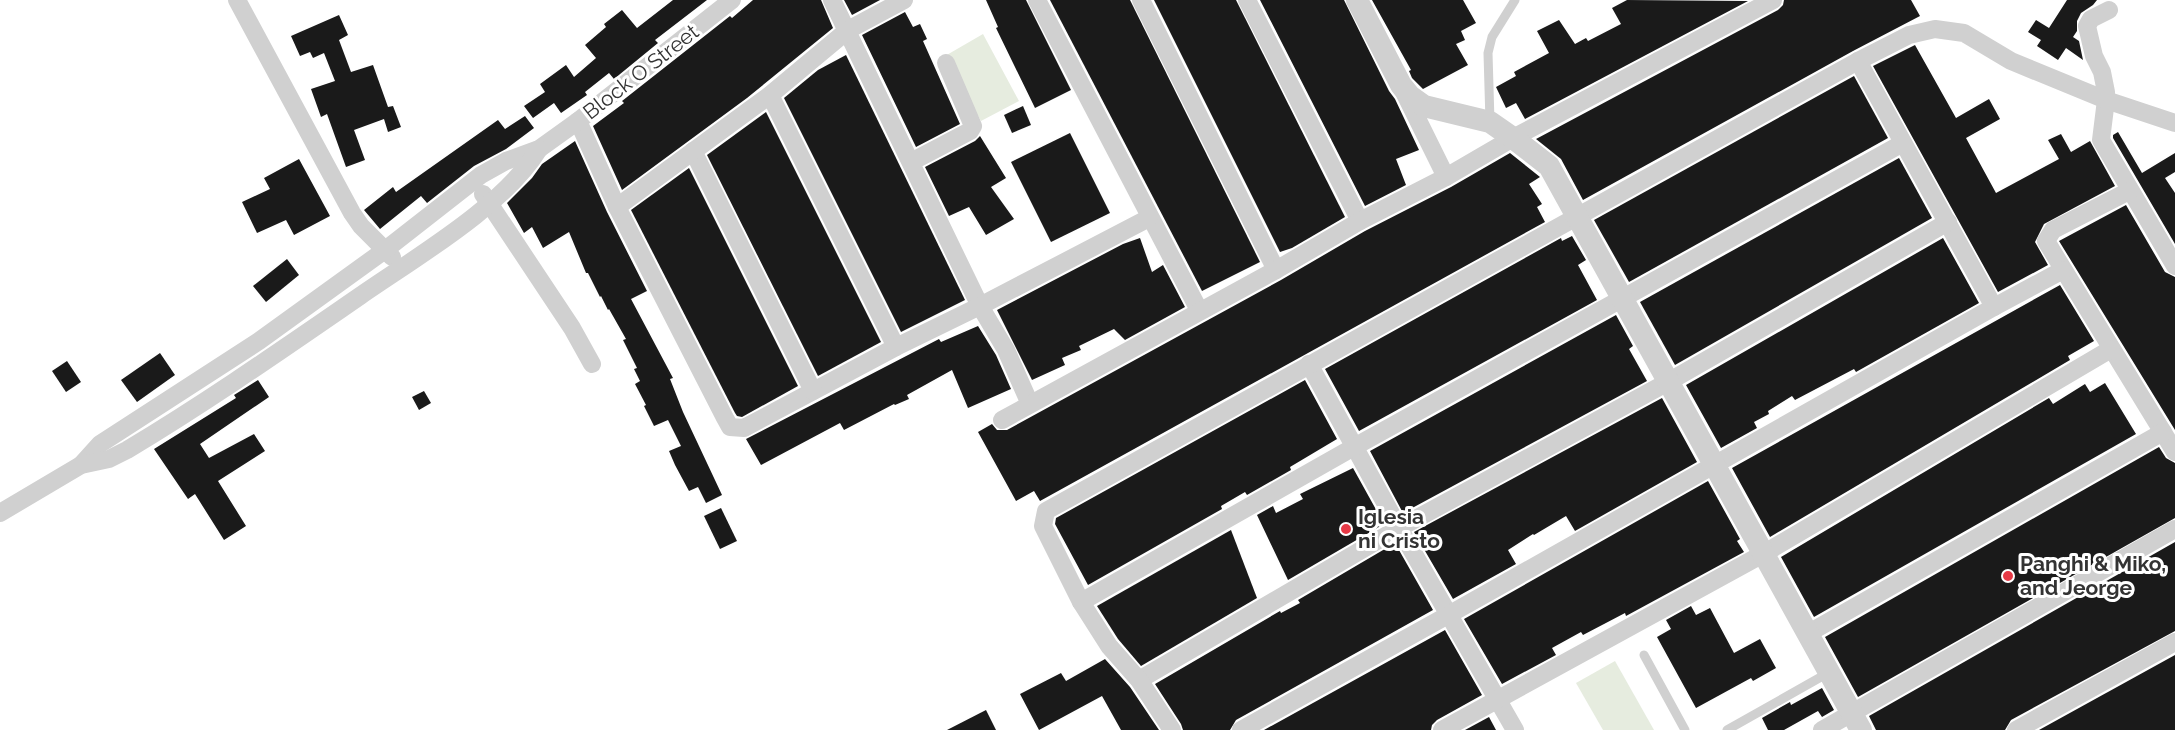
<svg xmlns="http://www.w3.org/2000/svg" width="2175" height="730" viewBox="0 0 2175 730" font-family="Raleway,sans-serif">
<style>
.green{fill:#e6ecdf}
.building{fill:#1a1a1a}
.lines{fill:none;stroke-linecap:round;stroke-linejoin:round}
.service{stroke:#d0d0d0;stroke-width:9}
.minor{stroke:#d0d0d0;stroke-width:18}
.tertiary{stroke:#d0d0d0;stroke-width:22}
.poi-dot{fill:#e63946;stroke:#fff;stroke-width:2}
.labels{text-anchor:middle;stroke-width:6;stroke-linejoin:round;paint-order:stroke}
.street-label{font-size:21px;fill:#333;stroke:#fff}
.poi-label{font-size:21px;font-weight:bold;fill:#333;stroke:#fff;text-anchor:start}
</style>
<rect width="100%" height="100%" fill="#fff"/>
<g class="green">
<polygon points="983,34 1019,101 981,121 945,56"/>
<polygon points="1615,661 1654,730 1603,730 1576,683"/>
</g>
<g class="building">
<polygon points="673,0 707,0 655,40 658,43 614,79 609,73 585,92 587,95 561,113 554,103 533,118 524,106 545,92 540,84 566,65 574,77 596,58 585,45 606,27 604,24 622,10 637,28"/>
<polygon points="753,0 821,0 833,28 747,98 622,190 593,126 624,103 622,101 730,16 732,18"/>
<polygon points="844,0 880,0 852,15"/>
<polygon points="986,0 1026,0 1071,90 1035,108 996,28 998,27"/>
<polygon points="1050,0 1130,0 1260,262 1202,291"/>
<polygon points="1154,0 1236,0 1345,217 1292,248 1280,252"/>
<polygon points="1260,0 1344,0 1389,91 1395,99 1419,150 1396,159 1406,185 1365,206"/>
<polygon points="1372,0 1463,0 1476,23 1461,31 1465,40 1456,44 1468,65 1423,89 1412,78 1409,71 1411,70"/>
<polygon points="1627,0 1748,1 1525,119 1516,103 1506,108 1496,87 1516,76 1514,72 1549,53 1537,31 1559,20 1575,44 1586,38 1588,41 1621,24 1612,8"/>
<polygon points="1784,0 1911,0 1920,16 1853,51 1583,200 1561,159 1536,139 1778,10 1783,5"/>
<polygon points="2067,0 2097,0 2093,5 2081,13 2077,21 2077,31 2073,37 2079,41 2083,60 2066,48 2058,60 2037,46 2041,40 2028,32 2036,20 2049,28"/>
<polygon points="905,12 913,27 920,24 927,39 923,41 960,124 916,147 862,35"/>
<polygon points="339,15 348,35 339,40 351,72 373,65 388,107 393,106 401,127 388,132 384,119 354,130 365,160 346,167 327,114 321,117 311,89 335,81 324,53 313,58 310,52 300,56 291,36"/>
<polygon points="1915,45 1956,118 1989,99 2000,119 1966,138 1996,193 2059,159 2048,140 2061,134 2071,152 2090,141 2115,186 2044,224 2035,242 2048,265 1998,292 1873,66"/>
<polygon points="846,55 965,300 901,332 784,98 818,70"/>
<polygon points="1854,76 1888,138 1629,282 1594,220"/>
<polygon points="1023,106 1031,125 1012,133 1004,115"/>
<polygon points="766,112 881,342 818,376 707,155"/>
<polygon points="525,116 534,128 506,149 474,166 427,203 421,196 380,229 364,210 393,187 396,192 498,120 505,129"/>
<polygon points="2118,132 2142,173 2175,153 2175,172 2165,178 2175,193 2175,244 2113,138 2113,135"/>
<polygon points="1070,133 1110,213 1051,242 1011,162"/>
<polygon points="980,136 1006,178 991,187 1014,219 986,235 969,207 949,216 925,167 975,141"/>
<polygon points="575,141 607,212 647,291 631,299 673,378 670,379 683,412 722,495 706,503 698,487 689,491 675,465 669,451 681,446 668,420 654,426 644,406 646,405 635,384 640,381 634,369 637,368 623,340 626,339 609,309 608,310 601,296 600,297 588,273 586,273 569,232 543,248 532,227 524,233 507,203 532,178 542,164"/>
<polygon points="1510,153 1540,177 1529,184 1542,204 1537,207 1545,222 1040,501 1034,491 1016,501 978,432 992,424 997,430 1007,430 1281,280 1365,231 1451,187"/>
<polygon points="1899,158 1932,218 1675,365 1640,302"/>
<polygon points="299,159 330,216 294,235 286,220 257,233 242,202 270,189 264,178"/>
<polygon points="689,168 798,386 742,417 737,416 735,413 631,210"/>
<polygon points="2126,205 2165,272 2175,277 2175,430 2059,241"/>
<polygon points="1572,236 1586,260 1578,265 1597,300 1359,431 1325,369 1561,238 1562,241"/>
<polygon points="1140,238 1152,272 1163,265 1185,307 1125,340 1114,329 1079,346 1081,350 1062,358 1065,365 1032,380 997,310 1123,244"/>
<polygon points="1943,238 1979,303 1856,372 1854,369 1795,400 1792,396 1768,411 1769,414 1754,422 1757,428 1721,448 1686,385"/>
<polygon points="287,259 299,275 266,302 253,286"/>
<polygon points="2060,285 2094,341 2068,356 2070,360 1770,537 1732,468"/>
<polygon points="1616,315 1633,346 1629,349 1647,381 1403,513 1370,451"/>
<polygon points="978,326 996,355 1011,389 968,408 952,370 907,395 909,399 895,405 894,404 844,430 840,423 761,465 746,439 939,339 941,342"/>
<polygon points="160,353 175,375 137,402 121,380"/>
<polygon points="67,361 81,382 66,392 52,371"/>
<polygon points="258,380 269,397 200,444 209,458 254,434 265,451 218,481 246,526 224,540 195,494 188,499 154,449 236,398 234,395"/>
<polygon points="1305,380 1337,439 1290,467 1291,470 1247,495 1245,492 1221,506 1222,509 1088,585 1055,524 1056,518"/>
<polygon points="2105,383 2136,434 1814,617 1781,557 2049,398 2053,404 2085,384 2090,392"/>
<polygon points="424,391 431,403 419,410 412,397"/>
<polygon points="1662,398 1697,462 1575,531 1566,516 1534,535 1533,534 1508,550 1516,564 1453,599 1414,532"/>
<polygon points="2159,447 2166,458 2175,463 2175,518 1858,697 1825,637"/>
<polygon points="1353,468 1384,524 1288,580 1257,515 1273,506 1276,513 1303,499 1300,494"/>
<polygon points="1708,481 1740,539 1737,541 1744,552 1626,616 1625,613 1583,635 1581,632 1552,648 1556,655 1502,684 1464,619"/>
<polygon points="721,508 737,541 720,549 704,516"/>
<polygon points="1231,530 1257,598 1141,666 1118,639 1097,606"/>
<polygon points="2175,542 2175,631 2011,720 2005,730 1876,730 1869,716"/>
<polygon points="1395,543 1433,610 1236,720 1230,730 1183,730 1181,724 1155,684 1280,611 1281,613 1300,603 1298,600"/>
<polygon points="1691,606 1696,615 1710,608 1734,653 1760,639 1776,668 1753,681 1751,678 1696,708 1657,637 1671,629 1666,620"/>
<polygon points="1445,630 1482,695 1437,720 1432,725 1431,730 1264,730"/>
<polygon points="2175,655 2175,730 2039,730"/>
<polygon points="1105,659 1130,687 1159,730 1121,730 1102,696 1039,730 1020,694 1061,673 1066,681"/>
<polygon points="1822,688 1834,710 1822,717 1818,711 1784,730 1768,730 1762,718 1790,702 1791,705"/>
<polygon points="986,710 996,730 947,730"/>
<polygon points="1489,717 1496,730 1465,730"/>
</g>
<g class="lines">
<g class="service">
<polyline points="1490,122 1488,53 1492,37 1515,0"/>
<polyline points="1644,655 1685,730"/>
<polyline points="1727,730 1828,673"/>
</g>
<g class="minor">
<polyline points="237,0 352,213 361,226 392,257"/>
<polyline points="832,0 980,306 1006,350 1030,404"/>
<polyline points="1037,0 1199,310"/>
<polyline points="1141,0 1276,270"/>
<polyline points="1247,0 1360,221"/>
<polyline points="2109,10 2091,19 2087,26 2094,56 2102,72 2106,92 2106,100 2101,140 2175,266"/>
<polyline points="1858,61 1994,307"/>
<polyline points="1404,92 1446,177"/>
<polyline points="770,95 896,347"/>
<polyline points="578,121 617,207 725,418 730,427 744,428 896,347 980,306 1149,218"/>
<polyline points="693,151 813,391"/>
<polyline points="911,162 970,131 973,126 946,63"/>
<polyline points="2129,191 2053,230 2046,241 2175,452"/>
<polyline points="483,194 572,328 592,364"/>
<polyline points="617,207 770,95 848,30 904,0"/>
<polyline points="1309,364 1399,528 1515,730"/>
<polyline points="1002,420 1276,270 1360,221 1446,177 1513,138 1773,0"/>
<polyline points="81,465 100,444 259,341 385,250 481,175 506,161 539,149 578,121 732,0"/>
<path d="M0 513 81 465 109 459 127 450C207 402 283 349 360 296 416 257 503 207 539 149"/>
<polyline points="1081,602 1354,447 1903,143"/>
<polyline points="1807,634 2163,432"/>
<polyline points="1139,680 1399,528 1668,382 1948,222"/>
<polyline points="1172,730 1139,680 1109,646 1081,602 1043,526 1046,511 1858,61 1909,35 1935,29 1964,33 2011,61 2106,100 2175,123"/>
<polyline points="1241,730 1450,614 1994,307 2063,270"/>
<polyline points="1442,730 1763,554 2111,349"/>
<polyline points="1822,730 2175,529"/>
<polyline points="2016,730 2175,642"/>
</g>
<polyline class="tertiary" points="1357,0 1401,85 1410,96 1424,106 1490,122 1513,138 1549,166 1861,730"/>
</g>
<g class="poi-dot">
<circle cx="1346" cy="529" r="6"/>
<circle cx="2008" cy="576" r="6"/>
</g>
<g class="labels">
<g class="street-label">
<text transform="translate(641 72) rotate(-38)" y="7">Block O Street</text>
</g>
<g class="poi-label">
<text x="1358" y="524">Iglesia<tspan x="1358" dy="24">ni Cristo</tspan></text>
<text x="2020" y="571">Panghi &amp; Miko,<tspan x="2020" dy="24">and Jeorge</tspan></text>
</g>
</g>
</svg>
